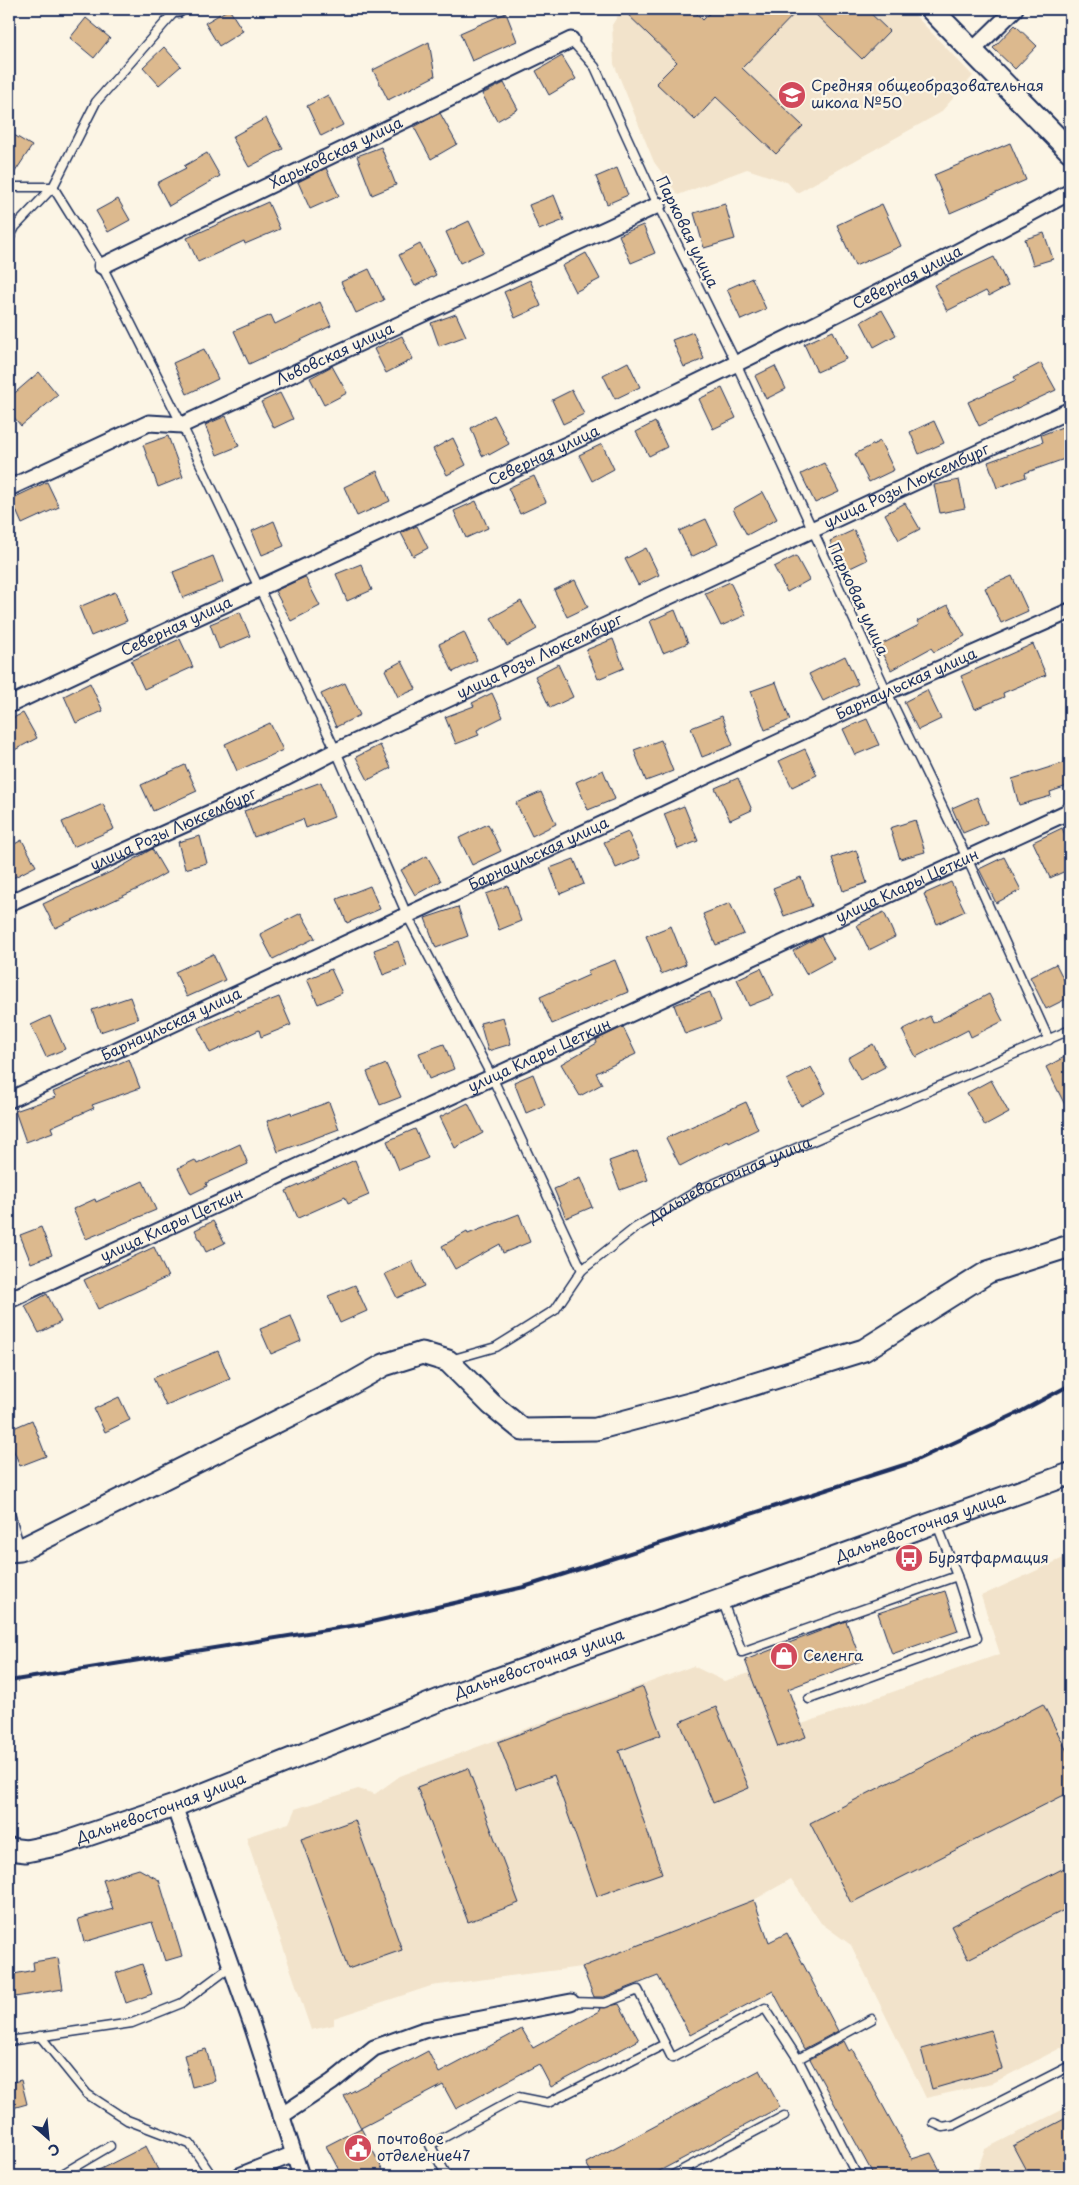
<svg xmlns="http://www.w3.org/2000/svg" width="1079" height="2185" viewBox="0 0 1079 2185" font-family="'Playpen Sans',sans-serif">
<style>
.built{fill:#f2e3cb}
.building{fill:#dcb98e;stroke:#1b2f5e}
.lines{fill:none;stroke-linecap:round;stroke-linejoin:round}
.lane-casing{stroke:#1b2f5e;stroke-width:11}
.street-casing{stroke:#1b2f5e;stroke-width:19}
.secondary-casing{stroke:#1b2f5e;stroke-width:25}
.lane{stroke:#fcf5e5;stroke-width:8}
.street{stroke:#fcf5e5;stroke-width:15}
.secondary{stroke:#fcf5e5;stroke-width:21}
.rail{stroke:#1b2f5e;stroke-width:4}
.labels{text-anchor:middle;stroke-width:4.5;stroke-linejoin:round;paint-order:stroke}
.poi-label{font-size:15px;fill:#1b2f5e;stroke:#fcf5e5;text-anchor:start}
.street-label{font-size:15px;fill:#1b2f5e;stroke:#fcf5e5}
</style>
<rect width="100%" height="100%" fill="#fcf5e5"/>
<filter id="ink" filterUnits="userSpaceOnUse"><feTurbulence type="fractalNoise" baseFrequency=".02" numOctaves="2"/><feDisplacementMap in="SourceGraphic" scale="10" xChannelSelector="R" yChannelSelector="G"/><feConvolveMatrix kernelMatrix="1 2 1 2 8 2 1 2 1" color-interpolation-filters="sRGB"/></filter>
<g filter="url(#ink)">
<g class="built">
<polygon points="622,9 909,9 973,76 940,113 797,193 787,182 747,169 678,195 654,162 614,64 612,25"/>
<polygon points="1070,1555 1070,2043 993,2083 926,2098 851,1945 821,1923 791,1879 754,1900 582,1967 431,1986 334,2018 334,2025 311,2030 246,1837 289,1823 295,1809 358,1789 375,1794 400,1776 693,1666 724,1681 750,1673 761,1699 788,1689 802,1724 1000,1654 981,1596"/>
<polygon points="1070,2106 1070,2176 975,2176 985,2149"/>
</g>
<g class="building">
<polygon points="229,9 243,31 219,46 205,23"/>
<polygon points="622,9 692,9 703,20 714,9 799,9 742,68 803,126 776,154 716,97 695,120 656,83 677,62"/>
<polygon points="810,9 866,9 889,31 862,59"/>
<polygon points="506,13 517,41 472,61 460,33"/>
<polygon points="86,18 110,38 94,58 70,38"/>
<polygon points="1015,25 1037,46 1015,69 993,48"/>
<polygon points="429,42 435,76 388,100 373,70"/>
<polygon points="164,47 181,66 159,85 143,67"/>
<polygon points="562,56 576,79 549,95 536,71"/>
<polygon points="504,83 518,109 497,121 482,94"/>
<polygon points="328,95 343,125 321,136 307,106"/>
<polygon points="440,113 457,144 431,159 414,127"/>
<polygon points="266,118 283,149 249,167 232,137"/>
<polygon points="9,132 32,146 9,181"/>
<polygon points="1010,143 1026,180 950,213 934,175"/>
<polygon points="381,147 396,185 372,195 357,156"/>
<polygon points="207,153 220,176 169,206 157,183 186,168 184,166"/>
<polygon points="326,168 339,196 310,209 298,182"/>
<polygon points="617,168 628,195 607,204 596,177"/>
<polygon points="554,195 564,220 539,230 529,205"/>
<polygon points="118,199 130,220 108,232 96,211"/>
<polygon points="268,202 280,229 245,244 244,241 198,262 187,238"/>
<polygon points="725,204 735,239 704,248 694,213"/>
<polygon points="882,204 901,246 855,266 837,225"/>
<polygon points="469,221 484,252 460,263 446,232"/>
<polygon points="643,225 655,253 631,263 619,235"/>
<polygon points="1044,233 1053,259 1033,265 1025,239"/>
<polygon points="420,244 436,275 415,286 399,255"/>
<polygon points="586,253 600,279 575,292 562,266"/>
<polygon points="994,257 1008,286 989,296 986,291 947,311 934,285"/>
<polygon points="369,269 384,300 356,313 341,282"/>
<polygon points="752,278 766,309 741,320 727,289"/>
<polygon points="530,280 541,306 515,318 504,292"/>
<polygon points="320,302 331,326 249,364 234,331 271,315 275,324"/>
<polygon points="882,310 896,335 874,347 861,322"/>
<polygon points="456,314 466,336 439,346 431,323"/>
<polygon points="833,331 846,359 817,372 804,344"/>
<polygon points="693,332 704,359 684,367 672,340"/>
<polygon points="402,336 413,359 386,373 374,349"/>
<polygon points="204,349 218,379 187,394 173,363"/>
<polygon points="628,362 640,387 615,399 603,375"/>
<polygon points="1041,363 1056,390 979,426 968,402 1016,380 1014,377"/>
<polygon points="332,366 347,393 324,405 310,378"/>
<polygon points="775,366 786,389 766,399 755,376"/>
<polygon points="39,372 58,395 21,426 9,411 9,398"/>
<polygon points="722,388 736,418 713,429 699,399"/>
<polygon points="572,390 584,414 563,424 552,400"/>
<polygon points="280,393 293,419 274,428 261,402"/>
<polygon points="494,415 509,444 489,455 488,453 482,456 471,428"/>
<polygon points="226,416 239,446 217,455 205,425"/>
<polygon points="934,421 944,443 919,454 910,432"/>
<polygon points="655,422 667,447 649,456 636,432"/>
<polygon points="1062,427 1070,450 1070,457 1025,473 1026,477 997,488 988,462 1043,442 1041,435"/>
<polygon points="168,436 183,477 158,487 143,445"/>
<polygon points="453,438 466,465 447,475 433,449"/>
<polygon points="880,441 894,470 869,482 855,454"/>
<polygon points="602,444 614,469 592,481 579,455"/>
<polygon points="824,463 839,492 815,503 801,474"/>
<polygon points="377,471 390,501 357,516 344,487"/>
<polygon points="534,476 546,502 520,514 508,488"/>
<polygon points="959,480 965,508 940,513 934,485"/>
<polygon points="47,482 59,507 22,524 11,499"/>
<polygon points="763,492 777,519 747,535 733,509"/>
<polygon points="476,501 488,528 466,538 454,511"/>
<polygon points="905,503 920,529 899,540 885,514"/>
<polygon points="706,519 718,544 691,557 679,531"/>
<polygon points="274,521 284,546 262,555 252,531"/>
<polygon points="417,526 428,548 413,556 401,533"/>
<polygon points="854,530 867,560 844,571 830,541"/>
<polygon points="646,548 659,575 638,585 625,559"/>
<polygon points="213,556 223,582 183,598 173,572"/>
<polygon points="796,556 809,580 787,592 774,567"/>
<polygon points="361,564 372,590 347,601 336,574"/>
<polygon points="1012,576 1028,611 1001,623 985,588"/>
<polygon points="305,577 320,606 291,621 275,591"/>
<polygon points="575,580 588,607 567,617 554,590"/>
<polygon points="730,582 746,615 721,626 705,593"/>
<polygon points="115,592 127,621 91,636 79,607"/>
<polygon points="521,601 537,629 507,646 491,618"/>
<polygon points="948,605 965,636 934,652 931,648 891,670 878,646 919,625 917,621"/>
<polygon points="675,610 688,643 663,653 650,621"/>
<polygon points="240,612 250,636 219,649 210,624"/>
<polygon points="464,632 477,660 453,672 439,644"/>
<polygon points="180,639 193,667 144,689 131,661"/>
<polygon points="613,639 624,668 598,679 586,650"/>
<polygon points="1033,644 1046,675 1003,693 1004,697 975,709 961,676"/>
<polygon points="845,656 858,684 823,701 809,674"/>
<polygon points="402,661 416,689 398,697 385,670"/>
<polygon points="558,664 573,697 550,708 535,676"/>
<polygon points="776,682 790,720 765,730 751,691"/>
<polygon points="90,683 103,711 76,723 64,696"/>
<polygon points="345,683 360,715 336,727 321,694"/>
<polygon points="927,690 941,719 918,730 904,702"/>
<polygon points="492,693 503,717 477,730 479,735 456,744 445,717 474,706 472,703"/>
<polygon points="23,713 37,738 9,753 9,720"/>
<polygon points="722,716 733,745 702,757 691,728"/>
<polygon points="867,719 879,745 855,755 843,729"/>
<polygon points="270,723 283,750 237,771 225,744"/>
<polygon points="661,740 673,771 646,781 634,750"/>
<polygon points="380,745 391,768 368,780 356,757"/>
<polygon points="805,749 817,775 792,787 779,761"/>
<polygon points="1070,761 1070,785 1050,792 1051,796 1019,805 1012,779"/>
<polygon points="185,765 197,791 153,811 141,785"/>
<polygon points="603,770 615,799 588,810 576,782"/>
<polygon points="738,778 752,810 730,820 715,788"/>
<polygon points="321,782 334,817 306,828 303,819 254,837 244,811"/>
<polygon points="541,792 556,824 532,836 516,803"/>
<polygon points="977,797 987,823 963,833 952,808"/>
<polygon points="103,804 114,829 73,847 62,822"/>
<polygon points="684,806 698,841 678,849 664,814"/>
<polygon points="915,820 925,852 900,859 890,828"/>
<polygon points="488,824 501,851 472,865 459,838"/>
<polygon points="1062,828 1070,846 1070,869 1050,878 1033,842"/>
<polygon points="628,832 640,858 616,868 604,842"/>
<polygon points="200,836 207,863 185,869 178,842"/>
<polygon points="22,840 36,866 9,880 9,847"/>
<polygon points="152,849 166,873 138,889 55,928 43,904 121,867"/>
<polygon points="856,850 867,883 843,891 832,858"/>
<polygon points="427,856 441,881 415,895 401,870"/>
<polygon points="1004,857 1021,890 996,903 979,869"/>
<polygon points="574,859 584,884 560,894 550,868"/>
<polygon points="801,877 812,906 784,916 773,888"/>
<polygon points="951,882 965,911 937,924 924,894"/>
<polygon points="370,886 380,909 347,923 337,899"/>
<polygon points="508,886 521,921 499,930 486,894"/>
<polygon points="730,903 744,934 716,945 703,914"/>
<polygon points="458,907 468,936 436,948 425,918"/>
<polygon points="884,912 895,937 869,950 857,925"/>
<polygon points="301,913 315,938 273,959 260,934"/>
<polygon points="671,926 686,964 661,974 646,936"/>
<polygon points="821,936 834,959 806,974 793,951"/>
<polygon points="398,941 407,966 383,975 374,950"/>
<polygon points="213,954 225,980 187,997 175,972"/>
<polygon points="615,960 628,992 552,1024 540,997 589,975 587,971"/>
<polygon points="1056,964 1070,992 1070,997 1046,1009 1030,977"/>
<polygon points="761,968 774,996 749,1006 737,979"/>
<polygon points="331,969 342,993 318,1004 307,979"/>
<polygon points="710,992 721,1021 685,1034 674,1005"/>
<polygon points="989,994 1003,1021 971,1037 968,1030 916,1057 902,1030 930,1016 933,1023"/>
<polygon points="130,997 138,1019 100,1032 92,1010"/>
<polygon points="279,997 291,1025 261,1037 259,1030 210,1053 198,1028 239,1010 240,1012"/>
<polygon points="50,1016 65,1049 46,1057 31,1025"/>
<polygon points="503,1017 511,1044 488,1051 480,1023"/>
<polygon points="623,1027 636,1054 596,1073 602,1084 580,1096 561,1064 597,1043 596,1040"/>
<polygon points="444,1044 454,1069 429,1079 419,1053"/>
<polygon points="873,1044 885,1067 860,1080 848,1058"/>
<polygon points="1070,1054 1070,1115 1046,1067"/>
<polygon points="129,1059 140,1088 92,1105 94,1108 51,1127 53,1132 26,1142 15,1111 56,1097 53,1092"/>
<polygon points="386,1064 401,1097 380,1105 367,1072"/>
<polygon points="811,1067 826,1093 801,1106 787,1080"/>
<polygon points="533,1074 545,1105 526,1113 514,1082"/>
<polygon points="991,1080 1009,1113 985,1126 967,1093"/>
<polygon points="329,1102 339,1129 278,1152 267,1121 291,1112 292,1115"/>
<polygon points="746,1102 758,1129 729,1143 728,1141 680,1166 666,1138"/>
<polygon points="468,1103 483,1133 455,1148 440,1117"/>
<polygon points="415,1129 428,1158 399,1170 387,1141"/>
<polygon points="240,1144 248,1164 206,1183 207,1186 191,1194 178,1168 195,1160 197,1164"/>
<polygon points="637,1151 648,1180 620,1190 609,1161"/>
<polygon points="355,1160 369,1195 348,1204 345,1197 298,1218 286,1191"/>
<polygon points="580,1178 592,1207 566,1218 554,1189"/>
<polygon points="143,1181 156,1210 86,1239 73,1209 95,1199 96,1202"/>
<polygon points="519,1214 530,1242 503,1253 500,1244 455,1269 442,1246 467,1232 468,1234"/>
<polygon points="213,1221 225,1243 206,1252 195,1230"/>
<polygon points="41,1227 52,1255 31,1263 20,1235"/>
<polygon points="154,1247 168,1277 98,1309 84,1280"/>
<polygon points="412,1261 424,1286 397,1298 385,1274"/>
<polygon points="355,1285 367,1311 340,1323 328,1296"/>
<polygon points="47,1294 61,1322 39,1333 25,1306"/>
<polygon points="291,1316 301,1341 271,1354 260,1329"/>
<polygon points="218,1351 230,1379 166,1406 153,1378"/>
<polygon points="119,1397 130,1420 105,1432 94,1409"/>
<polygon points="32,1420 46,1456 20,1466 9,1439 9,1430"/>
<polygon points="945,1591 958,1631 892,1654 878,1613"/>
<polygon points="846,1621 861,1661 788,1689 806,1737 778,1747 745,1660"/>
<polygon points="643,1687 661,1735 619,1751 662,1873 597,1896 554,1775 516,1789 498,1742"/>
<polygon points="1043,1704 1070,1757 1070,1792 851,1903 810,1823"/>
<polygon points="716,1707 749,1788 713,1803 680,1722"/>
<polygon points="468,1768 519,1903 468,1922 417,1787"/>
<polygon points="355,1820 402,1950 348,1969 301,1839"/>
<polygon points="1070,1865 1070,1907 968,1959 951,1926"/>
<polygon points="139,1869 159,1880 182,1956 165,1961 152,1922 84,1942 78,1919 113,1909 103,1880"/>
<polygon points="754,1900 769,1942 787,1933 838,2031 804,2049 773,1991 690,2035 658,1976 604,1997 594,1997 582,1967"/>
<polygon points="58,1958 63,1989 9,1998 9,1975 34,1970 33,1962"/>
<polygon points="142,1964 152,1994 126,2003 116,1973"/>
<polygon points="619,2004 639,2040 551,2087 539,2064 456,2109 443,2085 361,2128 344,2096 428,2051 439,2073 522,2029 533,2048 600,2011 599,2008"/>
<polygon points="991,2030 1002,2069 932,2089 921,2049"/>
<polygon points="844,2041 849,2051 852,2049 912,2159 931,2153 943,2176 874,2176 810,2059"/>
<polygon points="206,2049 215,2081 192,2087 184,2055"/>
<polygon points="760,2070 780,2107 650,2176 593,2176 586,2163"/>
<polygon points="21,2080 27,2104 9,2109 9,2083"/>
<polygon points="1070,2116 1070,2176 1029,2176 1013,2146"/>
<polygon points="361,2128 386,2176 342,2176 326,2146"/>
<polygon points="146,2146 161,2176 87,2176"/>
</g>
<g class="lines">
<defs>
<g id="lane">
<polyline points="571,40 595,67 658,205 736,363 887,692 967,858 1049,1040"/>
<polyline points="9,187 53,187 102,266 182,425 336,751 407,915 492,1077 582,1270"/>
<polyline points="9,239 15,227 53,187 96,102 177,9"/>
<path id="s1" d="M450 1360 496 1347 555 1310 582 1270 635 1228 699 1190 1070 1030"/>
<polyline points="9,1510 20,1548"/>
<polyline points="937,1524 957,1576"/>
<polyline points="722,1600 742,1652 957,1576 977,1638 809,1699"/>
<polyline points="571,2002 605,2003 638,1990 672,2058 765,2008 798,2059 856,2174 851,2176"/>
<polyline points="40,2036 87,2094 127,2120 190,2144 212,2176"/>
<polyline points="9,2041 132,2023 182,2003 229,1968"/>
<polyline points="798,2059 872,2019"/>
<polyline points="934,2123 943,2127 954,2125 1070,2066"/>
<polyline points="59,2176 110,2146"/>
<polyline points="447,2176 430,2145 518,2097 548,2103 665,2044"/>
<polyline points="671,2176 784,2116"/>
</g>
<g id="street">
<polyline points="177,9 178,9"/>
<polyline points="972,51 1015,9"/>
<path id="s2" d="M102 266 571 40"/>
<path id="s3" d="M9 488 149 423 182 425 658 205"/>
<path id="s4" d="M9 705C364 537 725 380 1070 192"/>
<path id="s5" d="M9 903 250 795 336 751 1070 410"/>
<path id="s6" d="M9 1100 887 692 1070 611"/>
<path id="s7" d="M9 1300 1070 811"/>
<polyline points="174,1806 252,2025 301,2176"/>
<polyline points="281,2116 332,2082 374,2048 424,2030 571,2002"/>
<polyline points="239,2176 294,2154"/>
</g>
<g id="secondary">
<polyline points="931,9 1070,151"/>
<polyline points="9,1551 20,1550 340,1390 384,1365 422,1353 448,1361 491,1404 523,1430 596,1429 697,1402 864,1350 988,1272 1070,1246"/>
<path id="s8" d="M9 1849 26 1851 61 1844 174 1806 447 1697 1070 1474"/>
</g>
</defs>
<use href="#lane" class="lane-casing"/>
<use href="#street" class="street-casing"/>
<use href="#secondary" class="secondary-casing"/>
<use href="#lane" class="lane"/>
<use href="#street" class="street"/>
<use href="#secondary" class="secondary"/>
<polyline class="rail" points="9,1681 363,1624 524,1587 910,1463 1020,1412 1070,1385"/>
</g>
</g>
<defs>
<symbol id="school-disc" viewBox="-11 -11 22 22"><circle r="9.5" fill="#d1495b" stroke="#fcf5e5"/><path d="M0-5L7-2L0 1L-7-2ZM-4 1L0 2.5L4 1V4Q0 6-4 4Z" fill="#fff"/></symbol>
<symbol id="bus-disc" viewBox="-11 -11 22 22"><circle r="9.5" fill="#d1495b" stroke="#fcf5e5"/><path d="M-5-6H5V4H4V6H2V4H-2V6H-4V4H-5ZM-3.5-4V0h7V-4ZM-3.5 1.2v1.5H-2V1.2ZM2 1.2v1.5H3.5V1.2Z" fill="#fff"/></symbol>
<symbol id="shop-disc" viewBox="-11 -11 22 22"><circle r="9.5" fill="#d1495b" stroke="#fcf5e5"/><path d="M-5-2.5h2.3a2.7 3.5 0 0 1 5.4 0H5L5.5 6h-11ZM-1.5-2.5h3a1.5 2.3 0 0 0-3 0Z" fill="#fff"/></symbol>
<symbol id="civic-disc" viewBox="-11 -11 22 22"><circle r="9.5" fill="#d1495b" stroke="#fcf5e5"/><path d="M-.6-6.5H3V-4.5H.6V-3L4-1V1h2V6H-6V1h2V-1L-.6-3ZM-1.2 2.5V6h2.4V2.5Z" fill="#fff"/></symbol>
</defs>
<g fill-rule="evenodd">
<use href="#school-disc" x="776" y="79" width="32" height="32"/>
<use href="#bus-disc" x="893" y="1542" width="32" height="32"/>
<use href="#shop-disc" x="768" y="1640" width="32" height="32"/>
<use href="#civic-disc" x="342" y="2132" width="32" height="32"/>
</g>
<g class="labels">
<g class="poi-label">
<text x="811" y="91">Средняя общеобразовательная<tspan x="811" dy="17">школа №50</tspan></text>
<text x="928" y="1563">Бурятфармация</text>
<text x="803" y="1661">Селенга</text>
<text x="377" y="2144">почтовое<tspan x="377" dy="17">отделение47</tspan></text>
</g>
<g class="street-label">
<text dy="5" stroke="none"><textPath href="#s2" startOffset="260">Харьковская улица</textPath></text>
<text transform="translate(687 232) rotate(64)" y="5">Парковая улица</text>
<text dy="5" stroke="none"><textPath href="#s4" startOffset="995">Северная улица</textPath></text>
<text dy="5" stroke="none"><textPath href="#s3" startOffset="356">Львовская улица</textPath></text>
<text dy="5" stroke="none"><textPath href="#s4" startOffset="590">Северная улица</textPath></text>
<text dy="5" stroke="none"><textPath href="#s5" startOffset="990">улица Розы Люксембург</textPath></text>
<text transform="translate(858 599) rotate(65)" y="5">Парковая улица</text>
<text dy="5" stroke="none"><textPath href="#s4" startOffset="185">Северная улица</textPath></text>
<text dy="5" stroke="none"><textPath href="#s5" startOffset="585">улица Розы Люксембург</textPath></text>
<text dy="5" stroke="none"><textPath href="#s6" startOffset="989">Барнаульская улица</textPath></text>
<text dy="5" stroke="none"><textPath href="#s5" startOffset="180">улица Розы Люксембург</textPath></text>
<text dy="5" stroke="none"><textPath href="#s6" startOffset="584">Барнаульская улица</textPath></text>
<text dy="5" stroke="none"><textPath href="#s7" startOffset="989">улица Клары Цеткин</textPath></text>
<text dy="5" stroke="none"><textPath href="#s6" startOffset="179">Барнаульская улица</textPath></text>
<text dy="5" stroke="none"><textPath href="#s7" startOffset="584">улица Клары Цеткин</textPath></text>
<text dy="5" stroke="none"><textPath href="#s1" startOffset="340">Дальневосточная улица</textPath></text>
<text dy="5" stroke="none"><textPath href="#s7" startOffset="179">улица Клары Цеткин</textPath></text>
<text dy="5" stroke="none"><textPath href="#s8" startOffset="969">Дальневосточная улица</textPath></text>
<text dy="5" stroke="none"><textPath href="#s8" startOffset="564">Дальневосточная улица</textPath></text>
<text dy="5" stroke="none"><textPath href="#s8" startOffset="159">Дальневосточная улица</textPath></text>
</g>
</g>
<rect width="1079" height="2185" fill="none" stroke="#fcf5e5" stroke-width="30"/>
<rect x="15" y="15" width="1049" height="2155" fill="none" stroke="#1b2f5e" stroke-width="2" filter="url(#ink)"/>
<g transform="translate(48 2138) rotate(153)" stroke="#fcf5e5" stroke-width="4" paint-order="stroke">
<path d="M0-4L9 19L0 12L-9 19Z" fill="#1b2f5e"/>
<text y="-8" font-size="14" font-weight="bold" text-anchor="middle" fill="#1b2f5e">С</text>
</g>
</svg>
